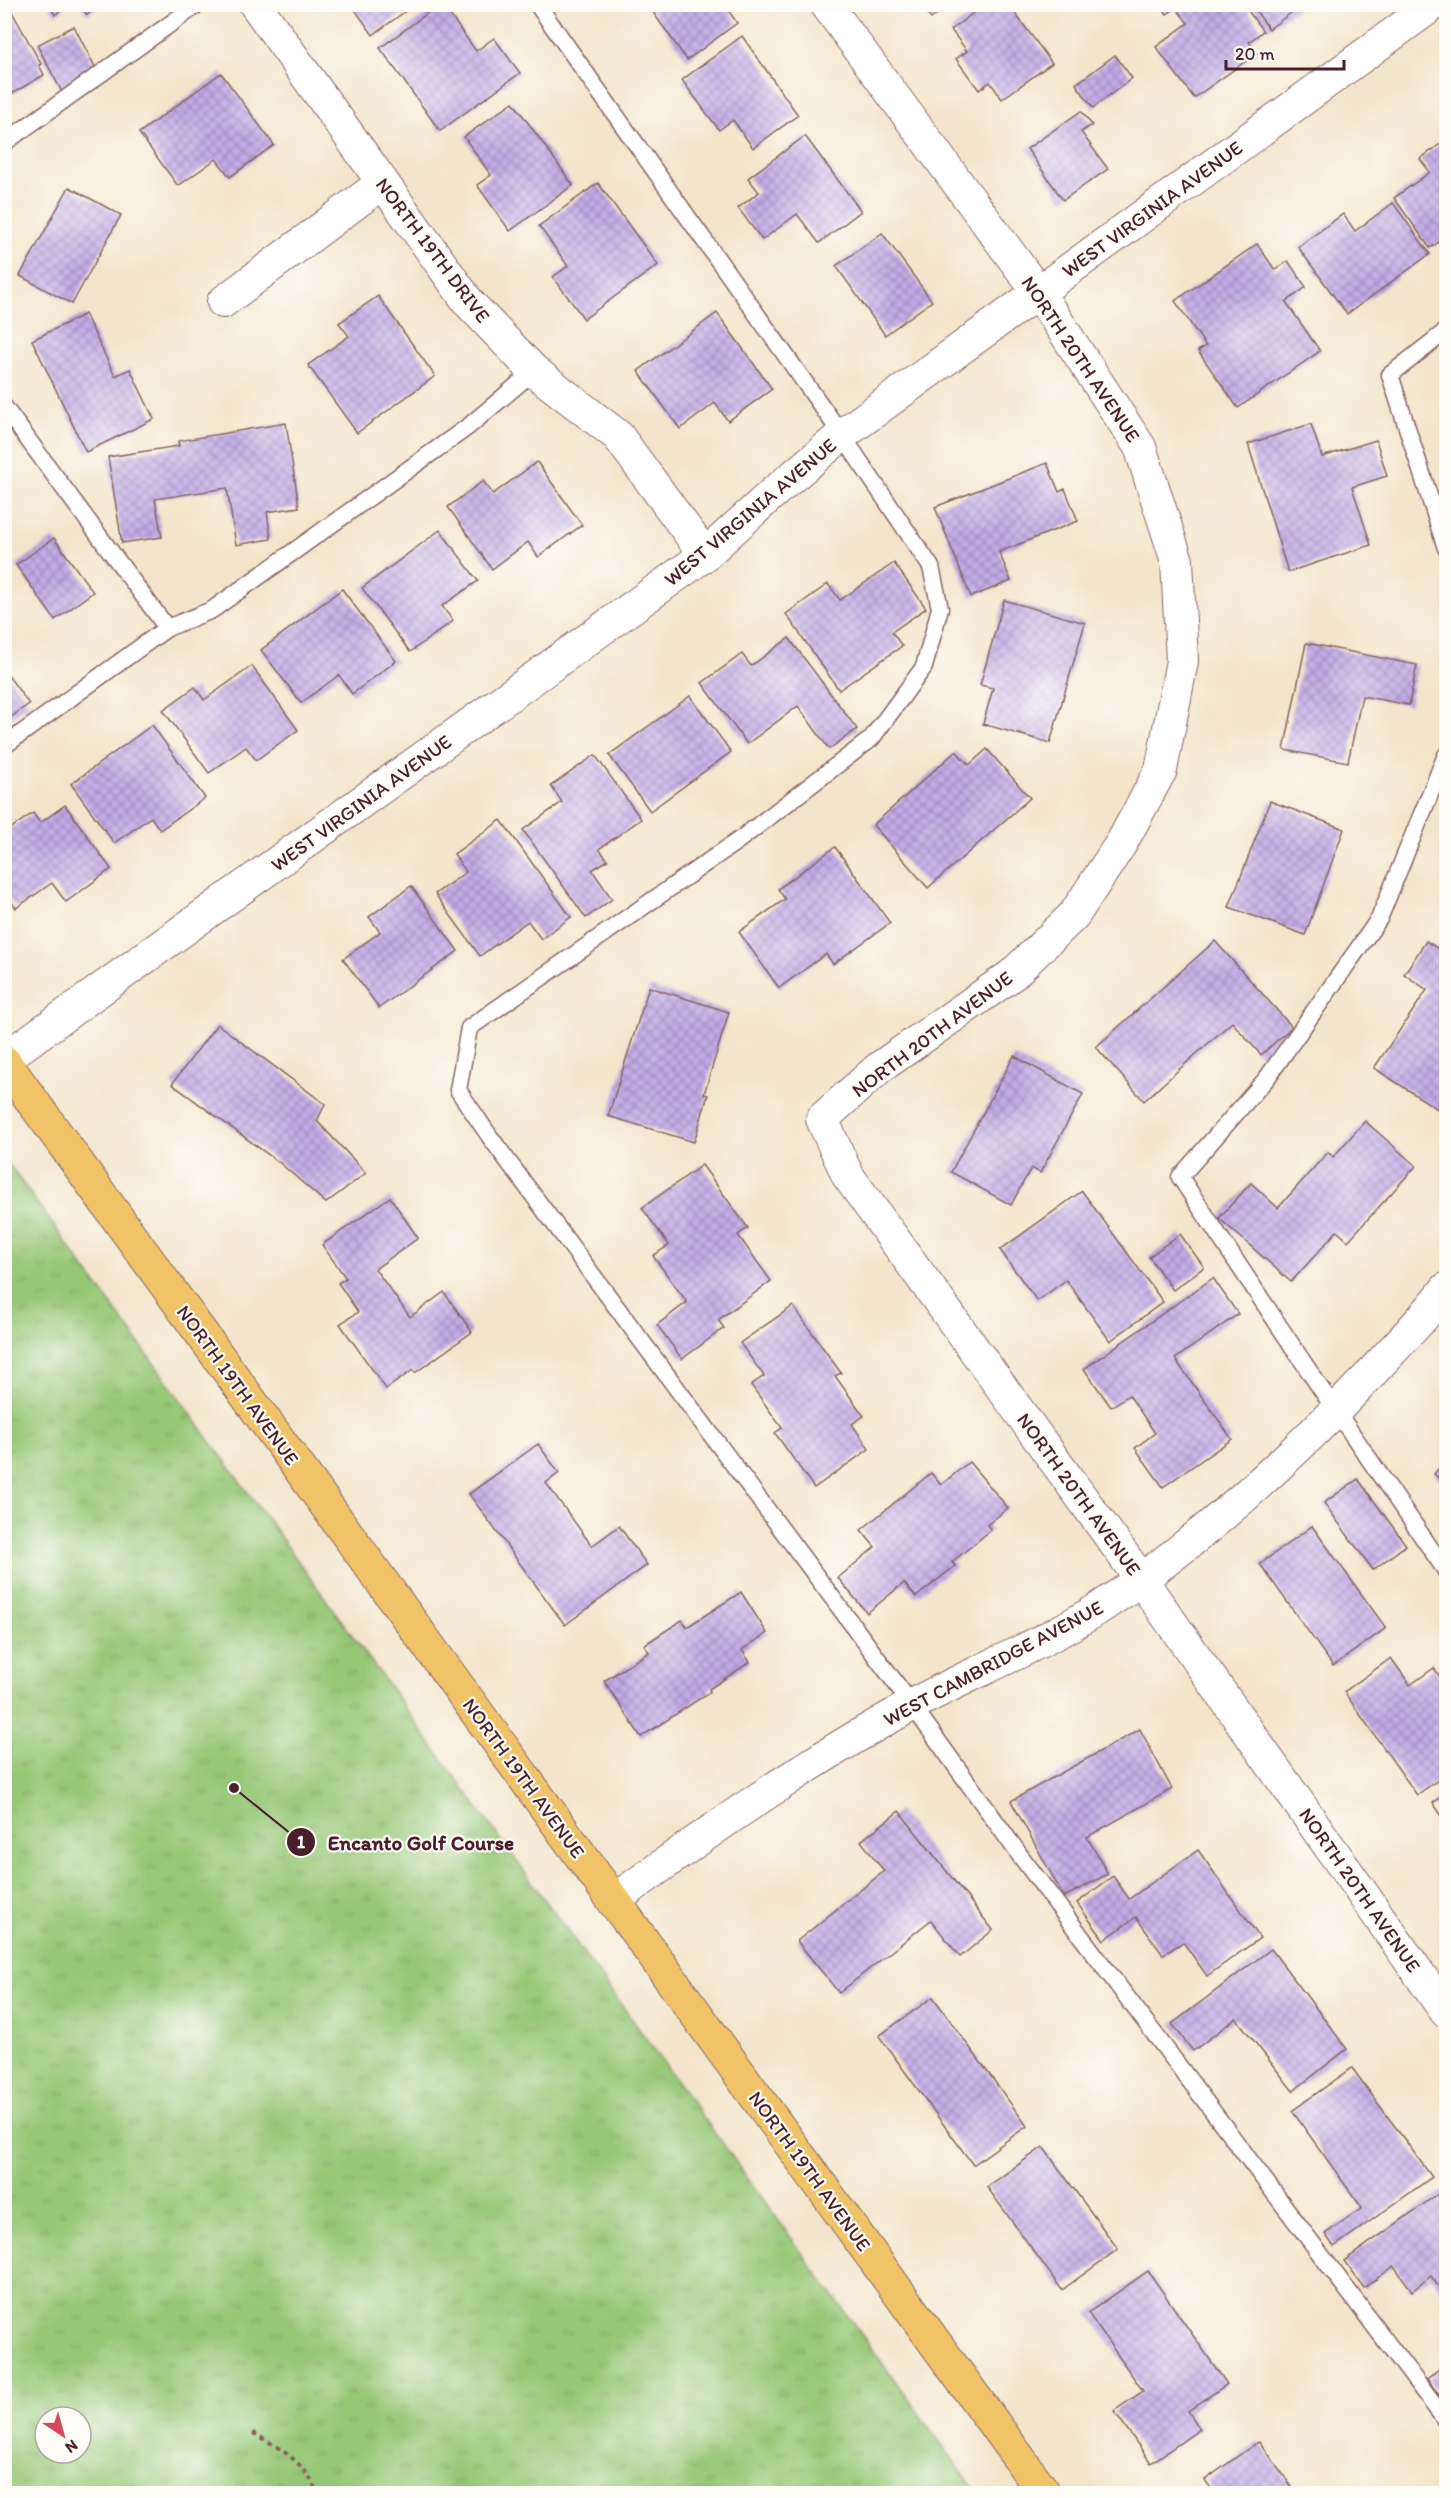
<svg xmlns="http://www.w3.org/2000/svg" width="1451" height="2498" viewBox="0 0 1451 2498" font-family="Itim,sans-serif">
<style>
.grass{fill:url(#grass-tufts);stroke:#707350;stroke-width:1.5;fill-rule:evenodd}
.building{fill:url(#building-cross-hatch)}
.lines{fill:none;stroke-linecap:round;stroke-linejoin:round}
.service-casing{stroke:#856463;stroke-width:19}
.minor-casing{stroke:#856463;stroke-width:34}
.primary-casing{stroke:#856463;stroke-width:35}
.path{stroke:#856463;stroke-width:4;stroke-dasharray:4.5 4.5;stroke-linecap:butt}
.service{stroke:#fff;stroke-width:16}
.minor{stroke:#fff;stroke-width:32}
.primary{stroke:#f1c369;stroke-width:33}
.labels{text-anchor:middle;stroke-width:4.5;stroke-linejoin:round;paint-order:stroke}
.street-label{font-size:20px;fill:#4a1f2b;stroke:#fdfcf7}
.leader{fill:none;stroke:#4a1f2b;stroke-width:2}
.callout-dot{fill:#4a1f2b;stroke:#fdfcf7;stroke-width:2}
.mark-label{font-size:18px;text-anchor:middle;font-weight:bold;fill:#fff}
.callout-label{font-size:21px;text-anchor:middle;font-weight:bold;fill:#4a1f2b;stroke:#fdfcf7;stroke-width:4.5;stroke-linejoin:round;paint-order:stroke}
</style>
<defs>
<pattern id="grass-tufts" width="24" height="20" patternUnits="userSpaceOnUse" patternTransform="scale(1.5)"><rect width="24" height="20" fill="#96c776"/><path d="M3 7l-1-3M5 7V3M7 7l1-3M15 17l-1-3M17 17v-4M19 17l1-3" fill="none" stroke="#83aa66"/></pattern>
<pattern id="building-cross-hatch" width="8" height="8" patternUnits="userSpaceOnUse" patternTransform="scale(1.5)"><rect width="8" height="8" fill="#c1ace7"/><path d="M0 0l8 8M0 8l8-8" fill="none" stroke="#9f8bbb"/></pattern>
</defs>
<rect width="100%" height="100%" fill="#fdfcf7"/>
<filter id="ink" filterUnits="userSpaceOnUse"><feTurbulence type="fractalNoise" baseFrequency=".0167" numOctaves="2"/><feDisplacementMap in="SourceGraphic" scale="12" xChannelSelector="R" yChannelSelector="G"/><feConvolveMatrix kernelMatrix="1 2 1 2 8 2 1 2 1" color-interpolation-filters="sRGB"/></filter>
<filter id="wash" filterUnits="userSpaceOnUse"><feTurbulence type="fractalNoise" baseFrequency=".008" numOctaves="4" result="noise"/><feDisplacementMap in="SourceGraphic" scale="24" xChannelSelector="R" yChannelSelector="G"/><feGaussianBlur stdDeviation="1.35" result="paint"/><feColorMatrix in="noise" values="0 0 0 0 0 0 0 0 0 0 0 0 0 0 0 0 0 1.4 0 .05"/><feComposite in="paint" operator="in"/></filter>
<g filter="url(#wash)">
<rect width="100%" height="100%" fill="#f3e5cb"/>
<path class="grass" d="M4 1159H5L977 2493H5ZM45 2417H81V2453H45Z"/>
<g id="blocks">
<g class="building">
<polygon points="48,4 69,4 55,15"/>
<polygon points="79,4 101,4 87,15"/>
<polygon points="351,4 415,4 373,35"/>
<polygon points="440,4 442,4 476,51 494,38 520,73 440,131 380,48"/>
<polygon points="647,4 724,4 737,23 687,60"/>
<polygon points="920,4 950,4 931,19"/>
<polygon points="985,4 1008,4 1052,63 1002,99 990,82 979,90 956,59 967,51 951,30"/>
<polygon points="1160,4 1243,4 1263,31 1249,42 1257,53 1194,98 1156,47 1188,23 1176,8 1167,14"/>
<polygon points="1251,4 1303,4 1269,29"/>
<polygon points="11,10 41,64 39,65 44,75 8,96 5,89 5,14"/>
<polygon points="74,26 98,73 62,92 37,45"/>
<polygon points="742,36 798,115 753,148 733,120 719,130 682,80"/>
<polygon points="1115,55 1132,78 1093,108 1076,84"/>
<polygon points="221,73 274,145 230,177 216,159 178,186 139,133"/>
<polygon points="513,102 573,185 510,231 477,185 491,175 464,137"/>
<polygon points="1081,111 1092,125 1081,132 1108,169 1063,200 1027,149"/>
<polygon points="805,136 861,211 819,243 797,214 762,240 738,208 759,192 748,178"/>
<polygon points="1446,140 1446,237 1430,248 1394,198 1430,172 1420,159"/>
<polygon points="598,183 658,265 584,319 553,277 568,266 539,226"/>
<polygon points="69,187 121,215 72,304 20,276"/>
<polygon points="1393,203 1430,254 1347,314 1298,247 1343,214 1355,231"/>
<polygon points="882,233 932,301 885,335 836,266"/>
<polygon points="1257,244 1275,270 1288,261 1306,287 1286,302 1320,351 1238,408 1198,351 1206,346 1175,301"/>
<polygon points="378,296 435,376 357,433 308,365 349,336 339,323"/>
<polygon points="717,313 772,389 728,421 715,403 680,429 638,371"/>
<polygon points="85,314 115,376 130,369 154,419 86,452 32,340"/>
<polygon points="286,423 299,507 267,512 271,539 236,545 227,488 155,499 162,537 122,543 108,457 179,446 178,441"/>
<polygon points="1311,424 1322,457 1376,440 1387,476 1352,487 1371,545 1288,572 1248,444"/>
<polygon points="537,462 582,525 538,557 528,542 492,569 448,507 483,481 493,494"/>
<polygon points="1047,463 1059,492 1065,489 1078,521 999,552 1011,581 971,597 935,507"/>
<polygon points="440,530 478,581 442,606 453,621 410,652 362,588"/>
<polygon points="54,538 93,592 55,620 16,565"/>
<polygon points="894,563 926,608 892,632 902,646 839,690 786,614 828,584 840,600"/>
<polygon points="342,589 396,661 352,694 339,675 301,703 261,650"/>
<polygon points="1004,600 1085,623 1050,743 983,724 993,688 980,685"/>
<polygon points="789,638 857,729 829,749 798,706 747,744 702,683 742,654 751,666"/>
<polygon points="1306,643 1417,665 1409,705 1362,696 1348,762 1284,750"/>
<polygon points="252,666 298,730 256,760 246,747 209,773 163,710 195,687 204,700"/>
<polygon points="4,670 29,704 4,722"/>
<polygon points="690,696 731,752 650,811 609,755"/>
<polygon points="152,725 205,798 160,830 151,817 114,843 71,784"/>
<polygon points="987,749 1030,798 928,888 873,825 956,751 969,765"/>
<polygon points="595,755 641,819 599,849 608,860 592,870 612,899 586,918 523,830 562,802 551,786"/>
<polygon points="1270,801 1344,829 1305,935 1229,907"/>
<polygon points="65,805 111,869 66,902 52,883 16,908 4,892 4,833 33,813 40,823"/>
<polygon points="501,820 571,917 541,939 528,921 480,956 435,894 466,872 454,854"/>
<polygon points="835,847 890,923 833,964 826,954 779,988 739,932 785,899 778,889"/>
<polygon points="411,886 458,951 379,1008 343,959 380,932 369,917"/>
<polygon points="1215,941 1292,1027 1261,1055 1232,1022 1144,1101 1096,1047"/>
<polygon points="1426,941 1446,954 1445,1114 1374,1068 1427,990 1404,974"/>
<polygon points="649,987 729,1012 704,1094 708,1095 694,1142 608,1116"/>
<polygon points="217,1024 325,1104 317,1121 366,1173 326,1203 281,1164 172,1084"/>
<polygon points="1014,1056 1083,1094 1040,1173 1031,1168 1011,1205 951,1172"/>
<polygon points="1365,1121 1416,1166 1348,1241 1337,1231 1291,1282 1219,1218 1251,1183 1278,1208 1328,1152 1333,1157"/>
<polygon points="702,1165 748,1228 738,1235 771,1281 718,1320 724,1328 682,1359 657,1325 687,1302 653,1256 669,1245 642,1208"/>
<polygon points="1082,1191 1163,1302 1110,1341 1066,1280 1037,1301 1000,1250"/>
<polygon points="390,1197 418,1238 375,1269 410,1317 444,1292 472,1332 415,1373 413,1370 386,1389 340,1324 358,1312 338,1283 346,1278 322,1245"/>
<polygon points="1180,1234 1204,1267 1173,1290 1149,1257"/>
<polygon points="1213,1278 1238,1314 1175,1359 1232,1439 1163,1487 1135,1448 1155,1433 1129,1395 1111,1407 1084,1369"/>
<polygon points="793,1306 841,1373 835,1376 864,1416 852,1424 869,1449 814,1488 775,1433 782,1428 751,1385 764,1376 740,1343"/>
<polygon points="538,1444 559,1473 546,1483 592,1546 619,1526 647,1565 565,1625 469,1494"/>
<polygon points="1446,1460 1446,1485 1434,1474"/>
<polygon points="969,1462 1008,1508 987,1525 991,1530 952,1562 955,1566 916,1597 904,1583 867,1613 838,1578 875,1547 861,1530 931,1473 941,1485"/>
<polygon points="1358,1479 1406,1545 1373,1570 1324,1503"/>
<polygon points="1312,1526 1386,1628 1333,1666 1260,1564"/>
<polygon points="741,1592 767,1633 742,1650 750,1662 709,1689 710,1692 641,1737 604,1681 649,1652 644,1645 682,1620 687,1627"/>
<polygon points="1391,1658 1410,1685 1434,1668 1446,1686 1446,1774 1417,1795 1344,1692"/>
<polygon points="1140,1729 1172,1789 1087,1837 1108,1874 1064,1897 1011,1801"/>
<polygon points="1446,1794 1446,1822 1433,1803"/>
<polygon points="899,1811 993,1930 960,1957 931,1920 839,1993 797,1941 884,1871 861,1841"/>
<polygon points="1198,1850 1260,1938 1207,1976 1183,1942 1163,1955 1136,1917 1104,1940 1077,1903 1113,1876 1129,1899"/>
<polygon points="1271,1949 1347,2049 1293,2091 1236,2018 1193,2051 1172,2024"/>
<polygon points="933,1997 1027,2126 973,2165 879,2036"/>
<polygon points="1352,2068 1432,2177 1334,2247 1325,2234 1362,2208 1292,2111"/>
<polygon points="1043,2147 1118,2249 1062,2290 987,2187"/>
<polygon points="1445,2189 1446,2297 1431,2276 1412,2291 1394,2266 1364,2288 1344,2261"/>
<polygon points="1148,2271 1227,2384 1188,2411 1200,2429 1151,2463 1114,2411 1143,2391 1088,2313"/>
<polygon points="1446,2363 1446,2404 1427,2379"/>
<polygon points="1259,2441 1297,2494 1215,2494 1205,2480"/>
</g>
</g>
</g>
<g filter="url(#ink)">
<use href="#blocks" fill-opacity="0" stroke="#856463" stroke-width="1.5"/>
<g class="lines">
<defs>
<g id="service">
<polyline points="537,4 842,435 931,567 940,608 924,667 871,739 739,840 469,1028 458,1090 490,1137 912,1705 1019,1854 1446,2421"/>
<polyline points="4,143 198,4"/>
<polyline points="1446,331 1390,375 1446,548"/>
<polyline points="4,407 167,628"/>
<polyline points="4,746 167,628 212,610 469,426 534,371"/>
<polyline points="1446,755 1379,919 1267,1078 1180,1177 1317,1383 1446,1571"/>
</g>
<g id="minor">
<polyline points="255,4 469,303 534,371 618,436 705,555"/>
<polyline points="826,4 1038,292 1140,447 1177,561 1182,661 1161,770 1122,842 1074,915 1012,975 879,1068 822,1119 848,1176 1140,1578 1446,2012"/>
<polyline points="223,302 381,184"/>
<polyline points="4,1059 705,555 773,493 842,435 1434,4"/>
<path d="M613 1901C709 1831 806 1763 910 1706 973 1672 1040 1646 1101 1607 1198 1543 1286 1463 1366 1379 1393 1349 1422 1321 1446 1289"/>
</g>
<polyline id="primary" points="4,1062 1045,2494"/>
</defs>
<use href="#service" class="service-casing"/>
<use href="#minor" class="minor-casing"/>
<use href="#primary" class="primary-casing"/>
<path class="path" d="M253 2433C279 2447 308 2464 317 2494"/>
<use href="#service" class="service"/>
<use href="#minor" class="minor"/>
<use href="#primary" class="primary"/>
</g>
</g>
<g class="labels">
<g class="street-label">
<text transform="translate(1152 209) rotate(-36)" y="7">WEST VIRGINIA AVENUE</text>
<text transform="translate(433 250) rotate(53)" y="7">NORTH 19TH DRIVE</text>
<text transform="translate(1081 359) rotate(56)" y="7">NORTH 20TH AVENUE</text>
<text transform="translate(750 512) rotate(-40)" y="7">WEST VIRGINIA AVENUE</text>
<text transform="translate(361 803) rotate(-36)" y="7">WEST VIRGINIA AVENUE</text>
<text transform="translate(932 1034) rotate(-37)" y="7">NORTH 20TH AVENUE</text>
<text transform="translate(238 1385) rotate(54)" y="7">NORTH 19TH AVENUE</text>
<text transform="translate(1079 1494) rotate(54)" y="7">NORTH 20TH AVENUE</text>
<text transform="translate(993 1663) rotate(-28)" y="7">WEST CAMBRIDGE AVENUE</text>
<text transform="translate(524 1778) rotate(54)" y="7">NORTH 19TH AVENUE</text>
<text transform="translate(1360 1890) rotate(55)" y="7">NORTH 20TH AVENUE</text>
<text transform="translate(810 2171) rotate(54)" y="7">NORTH 19TH AVENUE</text>
</g>
</g>
<path class="leader" d="M234 1788L301 1842"/>
<g class="callout-dot">
<circle cx="234" cy="1788" r="6"/>
<circle cx="301" cy="1842" r="15"/>
</g>
<g class="mark-label">
<text x="301" y="1848">1</text>
</g>
<g class="callout-label">
<text x="421" y="1850">Encanto Golf Course</text>
</g>
<rect width="1451" height="2498" fill="none" stroke="#fdfcf7" stroke-width="24"/>
<g transform="translate(63 2435) rotate(144)"><circle r="28" fill="#fdfcf7" stroke="#b5a4a5" stroke-width="1.5"/>
<path d="M0-4.5L10 22L0 15L-10 22Z" fill="#d1495b"/>
<text y="-9" font-size="16" font-weight="bold" text-anchor="middle" fill="#4a1f2b">N</text>
</g>
<path d="M1226 60v9h118v-9" fill="none" stroke="#4a1f2b" stroke-width="3"/>
<text x="1235" y="60" font-size="18" fill="#4a1f2b" stroke="#fdfcf7" stroke-width="4.5" paint-order="stroke">20 m</text>
</svg>
